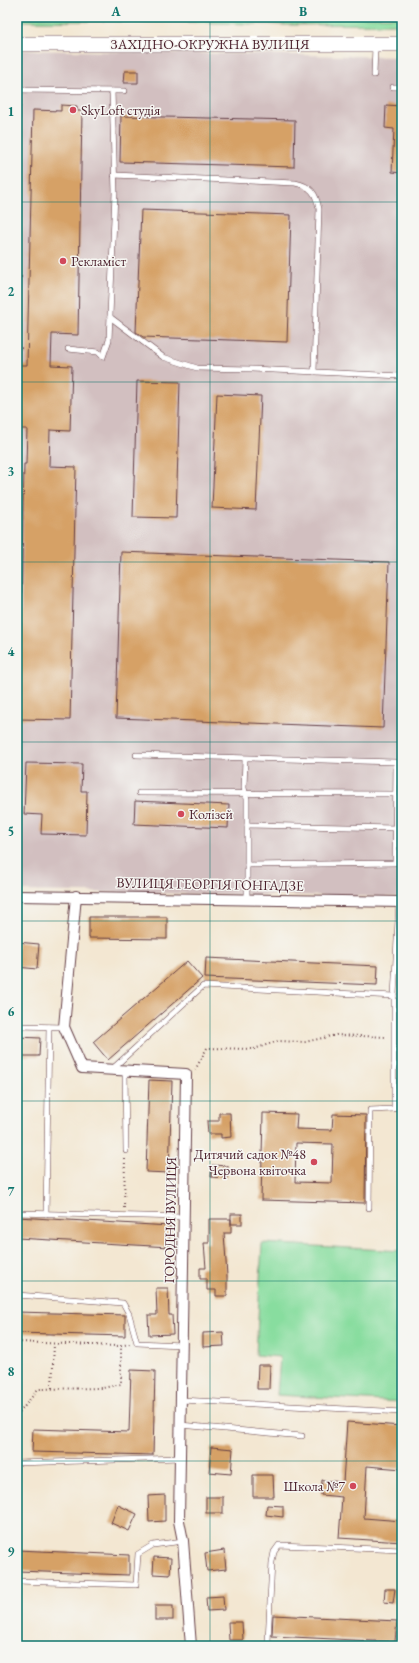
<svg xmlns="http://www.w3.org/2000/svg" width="419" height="1663" viewBox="0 0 419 1663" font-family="'EB Garamond',serif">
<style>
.industrial{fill:#d2bfc0}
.green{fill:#88dd9f;stroke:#697e65}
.building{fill:#d6a166;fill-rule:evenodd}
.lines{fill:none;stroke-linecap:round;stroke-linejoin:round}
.lane-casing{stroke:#633d44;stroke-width:6}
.street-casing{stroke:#633d44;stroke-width:12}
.primary-casing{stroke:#633d44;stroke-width:16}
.path{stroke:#633d44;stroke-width:2;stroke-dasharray:1 3;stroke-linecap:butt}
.lane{stroke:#fff;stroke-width:5}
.street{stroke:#fff;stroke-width:10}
.primary{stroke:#fff;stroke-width:15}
.grid{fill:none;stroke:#0f766e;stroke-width:1;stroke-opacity:0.55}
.poi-dot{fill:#d1495b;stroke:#f6f6f2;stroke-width:1.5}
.labels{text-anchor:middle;stroke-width:3;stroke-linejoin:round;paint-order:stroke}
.street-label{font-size:14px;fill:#4a1f2b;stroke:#f6f6f2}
.poi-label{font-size:14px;fill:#4a1f2b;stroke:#f6f6f2;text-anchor:start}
.neatline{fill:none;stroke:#0f766e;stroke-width:1.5}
.grid-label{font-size:13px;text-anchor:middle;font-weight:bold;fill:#0f766e}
</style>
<rect width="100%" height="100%" fill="#f6f6f2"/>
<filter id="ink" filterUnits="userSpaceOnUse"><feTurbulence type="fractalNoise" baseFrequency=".025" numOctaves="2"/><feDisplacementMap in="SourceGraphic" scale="8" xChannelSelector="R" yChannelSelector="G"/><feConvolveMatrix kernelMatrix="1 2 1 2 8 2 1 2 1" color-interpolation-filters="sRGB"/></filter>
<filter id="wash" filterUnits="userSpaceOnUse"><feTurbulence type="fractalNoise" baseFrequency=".012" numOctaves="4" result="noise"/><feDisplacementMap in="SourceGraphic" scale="16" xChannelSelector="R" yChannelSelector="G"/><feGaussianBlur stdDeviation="0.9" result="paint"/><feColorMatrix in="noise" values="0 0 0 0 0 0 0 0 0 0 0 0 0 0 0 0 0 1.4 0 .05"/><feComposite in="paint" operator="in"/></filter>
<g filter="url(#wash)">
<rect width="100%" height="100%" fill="#f3e7d2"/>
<polygon class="industrial" points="17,50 402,57 402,897 17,891"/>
<g class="green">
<polygon points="17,17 402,17 402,24 285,25 187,22 17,21"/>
<polygon points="262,1243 402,1251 402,1402 277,1395 280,1357 256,1355"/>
</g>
<g id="blocks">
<g class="building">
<polygon points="125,71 138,71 138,83 124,83"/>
<polygon points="61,105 77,106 77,111 82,111 78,335 52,334 51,365 72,366 70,431 50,430 49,466 76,467 70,720 19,719 24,464 26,464 27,429 17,429 17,365 27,365 33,110 61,111"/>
<polygon points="386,105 402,106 402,173 392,172 394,129 385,128"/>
<polygon points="121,116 295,120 294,167 120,162"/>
<polygon points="141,210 291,215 287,342 143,337 136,332"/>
<polygon points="137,381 180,382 176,518 133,517"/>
<polygon points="217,394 261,396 256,510 212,508"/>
<polygon points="121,552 389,562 383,728 116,718"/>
<polygon points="26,763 82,764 81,791 87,791 86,835 41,834 42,815 24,814"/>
<polygon points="135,801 229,805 228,828 134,824"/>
<polygon points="89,917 167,917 167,939 89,938"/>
<polygon points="17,942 39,944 37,969 17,967"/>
<polygon points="206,958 378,966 377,985 205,978"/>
<polygon points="187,961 202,978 108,1060 93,1042"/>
<polygon points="18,1037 40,1038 39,1056 17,1056"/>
<polygon points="149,1080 172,1081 169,1173 146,1172"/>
<polygon points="219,1113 230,1113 231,1137 221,1138 221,1134 208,1134 207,1121 219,1121"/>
<path d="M263 1113 297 1114 296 1129 332 1130 333 1114 366 1115 365 1203 261 1200ZM296 1143 333 1144 332 1183 295 1182Z"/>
<polygon points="212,1165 228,1166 227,1178 211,1177"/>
<rect x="231" y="1214" width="11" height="10"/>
<polygon points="17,1217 170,1226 169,1247 17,1238"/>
<polygon points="209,1219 231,1219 231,1233 224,1233 227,1276 227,1296 216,1296 216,1290 207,1290 207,1279 200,1279 200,1268 206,1268 204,1243 209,1243"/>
<polygon points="156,1288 168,1288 169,1315 172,1315 173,1334 149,1335 148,1315 157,1315"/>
<polygon points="17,1312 125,1315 125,1336 17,1333"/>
<polygon points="223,1332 224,1346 203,1347 203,1333"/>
<polygon points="258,1365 270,1365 269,1389 257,1389"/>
<polygon points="131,1370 155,1371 153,1455 32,1452 33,1429 129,1432"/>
<polygon points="347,1422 402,1426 402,1469 367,1466 364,1518 402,1521 402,1542 339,1538 342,1497 321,1495 322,1480 343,1482"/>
<polygon points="211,1447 233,1449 231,1474 209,1472"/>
<polygon points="253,1475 273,1475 274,1497 253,1497"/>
<polygon points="165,1495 165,1521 149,1522 148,1496"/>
<rect x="206" y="1497" width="17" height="16"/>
<polygon points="118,1505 137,1514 129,1531 111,1523"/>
<polygon points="267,1505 283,1506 283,1517 266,1515"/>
<polygon points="17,1550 129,1555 129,1575 17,1571"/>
<polygon points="224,1550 226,1569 207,1571 205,1553"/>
<polygon points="154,1557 171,1558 170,1575 153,1574"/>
<polygon points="385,1589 395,1589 393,1603 384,1602"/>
<polygon points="223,1596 224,1610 207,1611 206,1597"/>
<rect x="155" y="1606" width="18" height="14"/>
<polygon points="273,1615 397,1621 395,1642 272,1636"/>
<polygon points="228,1622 242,1622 243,1640 229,1640"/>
</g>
</g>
</g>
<g filter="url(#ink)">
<use href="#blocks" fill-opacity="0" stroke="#633d44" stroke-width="1"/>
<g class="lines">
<defs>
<g id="lane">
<polyline points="374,75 375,45"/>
<polyline points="393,87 402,87"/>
<polyline points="17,90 124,91"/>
<polyline points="17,127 19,90"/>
<path d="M114 175 295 183C311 186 316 193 319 209L314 372"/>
<polyline points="110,317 163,357 197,368 252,369 402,376"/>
<polyline points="68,349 98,352 103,357 109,340 115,193 112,91"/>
<polyline points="136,755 396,762 395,863 247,865"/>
<polyline points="245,759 244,788 247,799 247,899"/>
<polyline points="139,793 396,794"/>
<polyline points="247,825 396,828"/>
<polyline points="17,1026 64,1027"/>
<polyline points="394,1065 402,1065"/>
<polyline points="111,1070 203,986 394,996"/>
<polyline points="125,1072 126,1151"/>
<polyline points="369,1208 370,1110 394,1109 394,996 399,902"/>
<polyline points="17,1213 184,1217"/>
<polyline points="46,1214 49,1027"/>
<polyline points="17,1295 123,1303 129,1314 137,1343 182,1345"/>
<polyline points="181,1400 402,1412"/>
<polyline points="180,1425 302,1436"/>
<polyline points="17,1463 180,1458"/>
<polyline points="17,1581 136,1585 138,1554 153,1545 183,1541"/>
<polyline points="271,1646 268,1641 272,1562 274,1552 279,1545 402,1550"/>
</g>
<g id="street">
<polyline points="17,896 402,902"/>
<polyline points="76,896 64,1027 82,1068 186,1074 179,1521 183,1541 191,1646"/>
</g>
<polyline id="primary" points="17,44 402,44"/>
</defs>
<use href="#lane" class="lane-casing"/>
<use href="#street" class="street-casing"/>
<use href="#primary" class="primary-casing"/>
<g class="path">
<polyline points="17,277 23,277"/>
<polyline points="17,349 22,348"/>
<polyline points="195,1070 207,1048 254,1049 278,1041 305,1042 336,1035 387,1037"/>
<polyline points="124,1208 125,1158"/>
<polyline points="17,1342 117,1346 130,1344"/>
<polyline points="52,1388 54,1344"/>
<polyline points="17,1416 38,1389 103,1388 121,1384 121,1345"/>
</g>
<use href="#lane" class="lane"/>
<use href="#street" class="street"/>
<use href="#primary" class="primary"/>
</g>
</g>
<path class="grid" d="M210 17V1646M17 202H402M17 382H402M17 562H402M17 742H402M17 921H402M17 1101H402M17 1281H402M17 1461H402"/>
<g class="poi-dot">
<circle cx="73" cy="110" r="4"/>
<circle cx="63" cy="261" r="4"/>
<circle cx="181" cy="814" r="4"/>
<circle cx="314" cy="1162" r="4"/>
<circle cx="353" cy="1486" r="4"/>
</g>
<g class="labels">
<g class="street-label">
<text x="210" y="49">ЗАХІДНО-ОКРУЖНА ВУЛИЦЯ</text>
<text transform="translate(210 884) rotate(1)" y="5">ВУЛИЦЯ ГЕОРГІЯ ГОНГАДЗЕ</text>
<text transform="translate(170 1220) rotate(-89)" y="5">ГОРОДНЯ ВУЛИЦЯ</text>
</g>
<g class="poi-label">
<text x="81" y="115">SkyLoft студія</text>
<text x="71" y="266">Рекламіст</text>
<text x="189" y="819">Колізей</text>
<text x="306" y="1159" text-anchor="end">Дитячий садок №48<tspan x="306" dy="16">Червона квіточка</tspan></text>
<text x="345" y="1491" text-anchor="end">Школа №7</text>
</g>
</g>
<rect width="419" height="1663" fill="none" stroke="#f6f6f2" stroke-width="44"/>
<rect x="22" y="22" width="375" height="1619" class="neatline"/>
<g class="grid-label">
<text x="116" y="16">A</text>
<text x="303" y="16">B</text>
<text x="11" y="116">1</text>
<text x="11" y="296">2</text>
<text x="11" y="476">3</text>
<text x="11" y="656">4</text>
<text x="11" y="836">5</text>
<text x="11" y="1016">6</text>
<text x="11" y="1196">7</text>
<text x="11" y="1376">8</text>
<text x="11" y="1556">9</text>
</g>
</svg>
